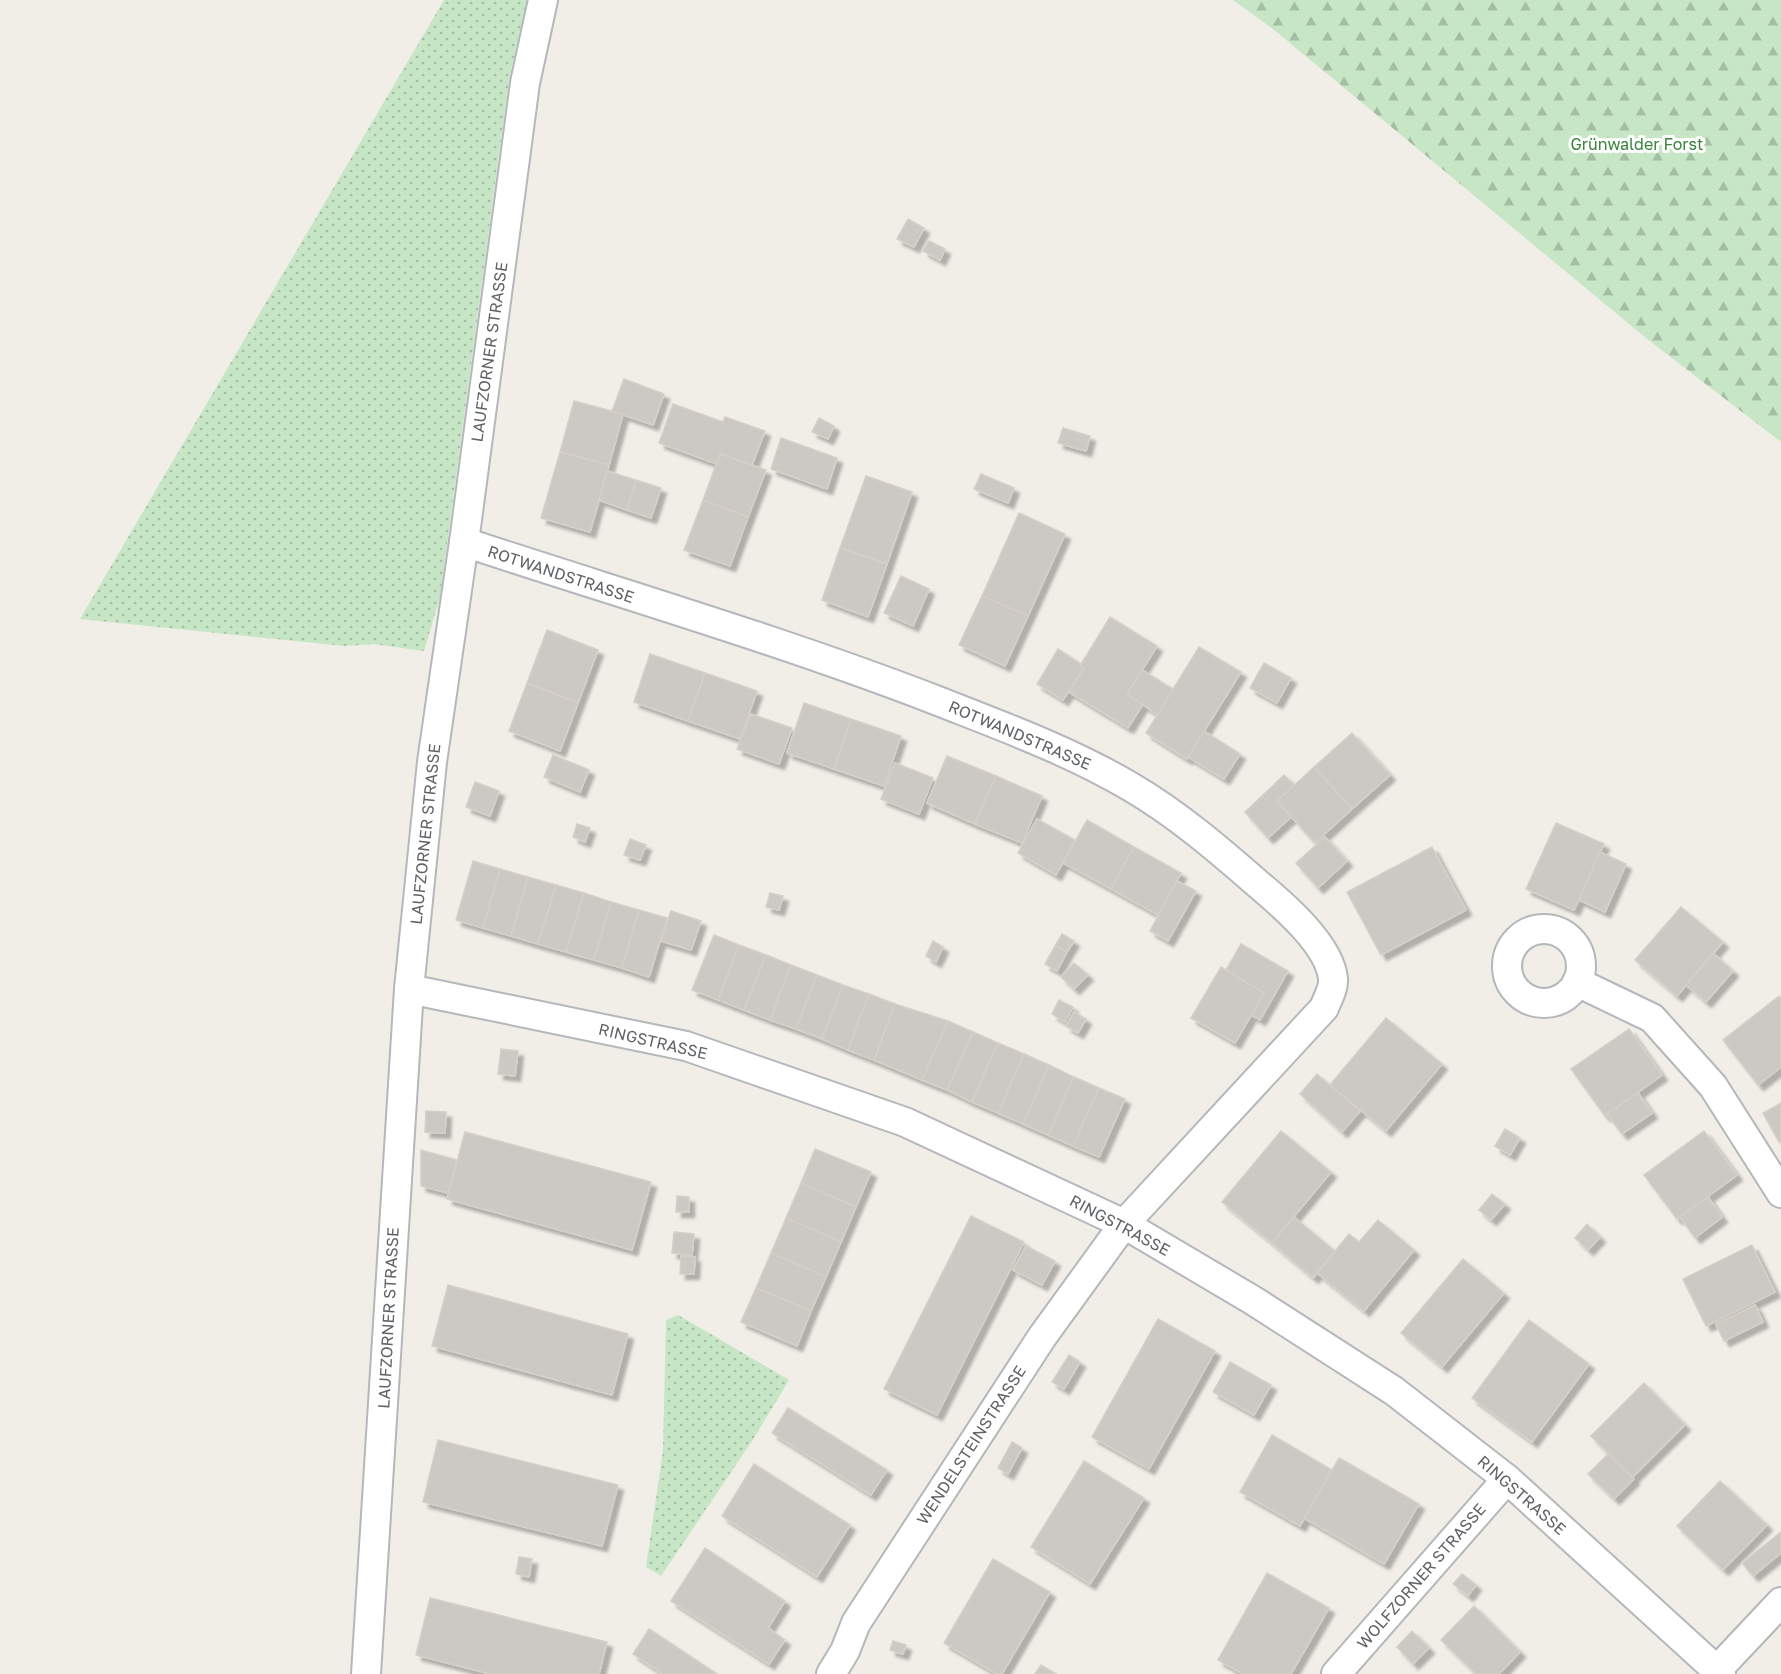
<svg xmlns="http://www.w3.org/2000/svg" width="1781" height="1674" viewBox="0 0 1781 1674" font-family="'Golos Text',sans-serif">
<style>
.grass{fill:url(#grass-dots)}
.forest{fill:url(#forest-firs)}
.building{fill:#ccc9c4;stroke:#d5d0c6;stroke-width:1.5;filter:url(#shadow)}
.lines{fill:none;stroke-linecap:round;stroke-linejoin:round}
.street-casing{stroke:#b4b7bb;stroke-width:32}
.street{stroke:#fff;stroke-width:28}
.labels{text-anchor:middle;stroke-width:6;stroke-linejoin:round;paint-order:stroke}
.park-label{font-size:16px;fill:#39833a;stroke:#fff}
.street-label{font-size:16px;fill:#5f6367;stroke:#fff}
</style>
<defs>
<pattern id="grass-dots" width="8" height="8" patternUnits="userSpaceOnUse" patternTransform="scale(1.5)"><rect width="8" height="8" fill="#c6e6c5"/><path d="M2 2h.1M6 6h.1" fill="none" stroke="#a4bea4" stroke-width="1.8" stroke-linecap="round"/></pattern>
<pattern id="forest-firs" width="22" height="20" patternUnits="userSpaceOnUse" patternTransform="scale(1.5)"><rect width="22" height="20" fill="#c6e6c5"/><path d="M5 1l3.5 6h-7zM16 11l3.5 6h-7z" fill="#a4bea4"/></pattern>
<filter id="shadow"><feDropShadow dx="5.5" dy="5.5" stdDeviation="1.5" flood-color="#0004"/></filter>
</defs>
<rect width="100%" height="100%" fill="#f0eee7"/>
<g class="grass">
<polygon points="444,0 527,0 509,79 440,597 424,651 374,644 344,646 80,619"/>
<polygon points="678,1315 789,1380 752,1441 661,1576 646,1567 663,1451 666,1320"/>
</g>
<polygon class="forest" points="1233,0 1781,0 1781,442 1646,338 1273,29"/>
<g class="building">
<polygon points="908,219 924,228 914,247 897,239"/>
<polygon points="929,241 945,249 940,260 923,251"/>
<polygon points="624,379 664,394 653,425 612,411"/>
<polygon points="574,401 623,414 609,465 560,452"/>
<polygon points="673,404 723,422 725,417 765,431 752,465 720,454 717,464 659,443"/>
<polygon points="819,418 834,426 828,439 812,432"/>
<polygon points="1063,428 1090,436 1086,451 1058,443"/>
<polygon points="781,438 837,458 827,489 771,469"/>
<polygon points="560,452 609,465 590,532 541,518"/>
<polygon points="720,454 766,470 748,517 703,500"/>
<polygon points="607,471 636,480 627,510 599,500"/>
<polygon points="981,474 1014,488 1008,503 974,489"/>
<polygon points="866,476 912,492 887,564 840,548"/>
<polygon points="636,480 661,488 651,518 627,510"/>
<polygon points="703,500 748,517 730,566 684,550"/>
<polygon points="1019,513 1065,534 1028,616 982,596"/>
<polygon points="840,548 887,564 868,617 822,600"/>
<polygon points="901,576 929,589 913,626 884,613"/>
<polygon points="982,596 1028,616 1005,666 959,645"/>
<polygon points="1110,617 1157,646 1127,694 1143,704 1128,728 1069,692 1084,668 1080,666"/>
<polygon points="547,630 598,650 578,703 527,683"/>
<polygon points="1199,647 1241,672 1187,759 1146,733"/>
<polygon points="1058,649 1081,664 1080,666 1084,668 1063,700 1037,684"/>
<polygon points="650,654 705,673 688,721 634,702"/>
<polygon points="1264,663 1291,678 1277,703 1250,688"/>
<polygon points="1142,670 1173,689 1158,715 1127,694"/>
<polygon points="705,673 757,691 740,739 688,721"/>
<polygon points="527,683 578,703 560,751 509,731"/>
<polygon points="804,703 851,719 834,769 787,753"/>
<polygon points="751,714 792,728 779,764 737,749"/>
<polygon points="851,719 901,736 884,786 834,769"/>
<polygon points="1204,731 1240,754 1224,779 1188,757"/>
<polygon points="1352,733 1390,775 1352,809 1314,767"/>
<polygon points="553,755 589,770 580,792 544,777"/>
<polygon points="947,756 996,776 975,824 927,803"/>
<polygon points="895,763 933,778 919,814 881,799"/>
<polygon points="1314,767 1352,809 1315,843 1277,801"/>
<polygon points="1284,775 1294,785 1277,801 1291,817 1268,838 1245,812"/>
<polygon points="996,776 1042,796 1022,843 975,824"/>
<polygon points="475,782 499,791 490,816 466,807"/>
<polygon points="1037,819 1075,840 1056,875 1018,853"/>
<polygon points="1087,820 1134,847 1111,889 1063,863"/>
<polygon points="1556,823 1604,844 1574,910 1526,889"/>
<polygon points="577,824 590,828 585,842 573,837"/>
<polygon points="1325,837 1347,861 1318,888 1296,863"/>
<polygon points="630,839 646,845 640,860 624,855"/>
<polygon points="1134,847 1181,873 1158,915 1111,889"/>
<polygon points="1432,847 1466,910 1381,955 1347,892"/>
<polygon points="1600,852 1626,864 1605,912 1579,900"/>
<polygon points="473,861 500,869 483,928 456,920"/>
<polygon points="500,869 528,877 511,936 483,928"/>
<polygon points="528,877 556,885 538,944 511,936"/>
<polygon points="1177,881 1196,891 1168,941 1150,931"/>
<polygon points="556,885 584,893 566,952 538,944"/>
<polygon points="584,893 611,902 594,960 566,952"/>
<polygon points="770,893 783,896 779,910 766,907"/>
<polygon points="611,902 639,910 622,968 594,960"/>
<polygon points="1681,907 1723,942 1677,996 1635,960"/>
<polygon points="639,910 667,918 649,977 622,968"/>
<polygon points="671,911 701,921 691,950 661,941"/>
<polygon points="1062,934 1074,941 1067,952 1055,946"/>
<polygon points="714,935 739,945 718,1000 692,990"/>
<polygon points="933,941 943,947 936,962 926,956"/>
<polygon points="1241,944 1288,971 1260,1020 1251,1015 1264,993 1226,970"/>
<polygon points="739,945 766,955 744,1010 718,1000"/>
<polygon points="1055,946 1067,952 1057,971 1045,964"/>
<polygon points="1713,953 1733,971 1706,1002 1686,985"/>
<polygon points="766,955 791,965 770,1020 744,1010"/>
<polygon points="1074,963 1088,975 1074,989 1061,977"/>
<polygon points="791,965 817,975 796,1029 770,1020"/>
<polygon points="1221,967 1264,993 1235,1043 1191,1018"/>
<polygon points="817,975 843,985 822,1039 796,1029"/>
<polygon points="843,985 869,994 848,1050 822,1039"/>
<polygon points="869,994 895,1004 874,1060 848,1050"/>
<polygon points="1779,996 1781,999 1781,1067 1758,1085 1723,1040"/>
<polygon points="1059,1000 1073,1007 1065,1022 1052,1014"/>
<polygon points="895,1004 948,1021 922,1080 874,1060"/>
<polygon points="1074,1012 1086,1019 1078,1033 1066,1026"/>
<polygon points="1386,1018 1442,1064 1386,1131 1330,1085"/>
<polygon points="948,1021 973,1032 947,1090 922,1080"/>
<polygon points="1629,1029 1662,1075 1605,1116 1571,1069"/>
<polygon points="973,1032 998,1043 972,1102 947,1090"/>
<polygon points="998,1043 1024,1054 998,1113 972,1102"/>
<polygon points="501,1049 518,1051 515,1076 498,1074"/>
<polygon points="1024,1054 1049,1065 1023,1124 998,1113"/>
<polygon points="1049,1065 1074,1077 1048,1135 1023,1124"/>
<polygon points="1317,1074 1360,1111 1342,1132 1300,1094"/>
<polygon points="1074,1077 1099,1088 1073,1146 1048,1135"/>
<polygon points="1099,1088 1125,1099 1099,1157 1073,1146"/>
<polygon points="1638,1093 1652,1113 1622,1134 1607,1114"/>
<polygon points="1781,1103 1781,1141 1779,1142 1763,1113"/>
<polygon points="426,1111 446,1112 445,1133 425,1132"/>
<polygon points="1505,1129 1520,1138 1510,1155 1495,1146"/>
<polygon points="1281,1131 1331,1172 1272,1243 1222,1202"/>
<polygon points="1704,1131 1737,1175 1677,1219 1644,1175"/>
<polygon points="465,1132 651,1182 632,1250 447,1199"/>
<polygon points="815,1149 871,1172 856,1207 801,1183"/>
<polygon points="421,1150 457,1160 448,1193 421,1186"/>
<polygon points="801,1183 856,1207 841,1242 786,1218"/>
<polygon points="1492,1194 1505,1204 1491,1220 1479,1210"/>
<polygon points="677,1196 689,1197 689,1212 676,1212"/>
<polygon points="1708,1197 1722,1217 1695,1238 1680,1217"/>
<polygon points="971,1216 1024,1242 937,1415 884,1389"/>
<polygon points="1294,1217 1335,1251 1313,1278 1272,1243"/>
<polygon points="786,1218 841,1242 826,1277 771,1253"/>
<polygon points="1378,1220 1414,1250 1364,1311 1317,1273 1349,1234 1359,1242"/>
<polygon points="1587,1224 1600,1237 1588,1250 1575,1238"/>
<polygon points="674,1232 694,1234 692,1255 672,1253"/>
<polygon points="1752,1245 1775,1292 1706,1326 1683,1279"/>
<polygon points="1026,1246 1055,1261 1042,1285 1013,1270"/>
<polygon points="771,1253 826,1277 811,1311 756,1288"/>
<polygon points="681,1256 695,1257 694,1274 680,1274"/>
<polygon points="1463,1259 1504,1293 1442,1367 1401,1333"/>
<polygon points="448,1285 628,1334 612,1395 432,1346"/>
<polygon points="756,1288 811,1311 797,1346 741,1322"/>
<polygon points="1755,1305 1763,1322 1724,1341 1716,1324"/>
<polygon points="1158,1319 1215,1351 1149,1469 1092,1437"/>
<polygon points="1529,1320 1589,1364 1532,1442 1472,1398"/>
<polygon points="1069,1355 1080,1362 1064,1389 1052,1382"/>
<polygon points="1230,1362 1271,1385 1254,1415 1213,1392"/>
<polygon points="1644,1383 1685,1425 1632,1478 1591,1436"/>
<polygon points="788,1408 887,1470 871,1495 772,1433"/>
<polygon points="1272,1435 1332,1470 1300,1526 1240,1492"/>
<polygon points="438,1440 618,1485 602,1546 423,1502"/>
<polygon points="1012,1442 1022,1448 1008,1474 998,1468"/>
<polygon points="1608,1454 1634,1479 1614,1499 1588,1474"/>
<polygon points="1339,1458 1419,1504 1384,1564 1304,1518"/>
<polygon points="1084,1461 1144,1498 1090,1584 1031,1547"/>
<polygon points="754,1464 850,1525 817,1577 722,1516"/>
<polygon points="1720,1481 1767,1525 1723,1570 1677,1526"/>
<polygon points="1781,1532 1781,1553 1753,1576 1742,1563"/>
<polygon points="705,1548 785,1601 768,1628 785,1640 769,1664 671,1601"/>
<polygon points="519,1557 532,1559 529,1577 516,1574"/>
<polygon points="993,1559 1050,1592 1002,1674 997,1674 944,1643"/>
<polygon points="1267,1573 1329,1608 1291,1674 1243,1674 1218,1660"/>
<polygon points="1462,1574 1476,1585 1468,1596 1453,1584"/>
<polygon points="430,1598 607,1642 599,1674 490,1674 416,1655"/>
<polygon points="1474,1606 1520,1652 1499,1674 1476,1674 1441,1640"/>
<polygon points="649,1629 717,1674 663,1674 633,1654"/>
<polygon points="1412,1631 1429,1648 1413,1664 1397,1647"/>
<polygon points="893,1641 906,1645 903,1654 890,1650"/>
<polygon points="1041,1665 1056,1674 1035,1674"/>
</g>
<g class="lines">
<defs>
<g id="street">
<path d="M464 542C622 594 783 641 938 701 1004 727 1070 751 1131 787 1177 814 1218 849 1258 884 1283 905 1330 945 1333 979 1334 988 1327 1000 1324 1008L1124 1224 1042 1337 856 1623 845 1651 831 1674"/>
<circle cx="1544" cy="966" r="37"/>
<polyline points="1577,982 1652,1018 1713,1086 1781,1193"/>
<polyline points="409,989 686,1046 905,1122 1124,1224 1254,1301 1394,1391 1507,1479 1721,1674"/>
<polyline points="1717,1670 1781,1602"/>
<polyline points="366,1674 409,989 432,762 464,542 525,83 543,0"/>
<polyline points="1336,1674 1507,1479"/>
</g>
</defs>
<use href="#street" class="street-casing"/>
<use href="#street" class="street"/>
</g>
<g class="labels">
<g class="park-label">
<text x="1637" y="150">Grünwalder Forst</text>
</g>
<g class="street-label">
<text transform="translate(489 352) rotate(-82)" y="6">LAUFZORNER STRASSE</text>
<text transform="translate(561 574) rotate(18)" y="6">ROTWANDSTRASSE</text>
<text transform="translate(1020 735) rotate(23)" y="6">ROTWANDSTRASSE</text>
<text transform="translate(425 834) rotate(-84)" y="6">LAUFZORNER STRASSE</text>
<text transform="translate(653 1041) rotate(13)" y="6">RINGSTRASSE</text>
<text transform="translate(1120 1225) rotate(28)" y="6">RINGSTRASSE</text>
<text transform="translate(388 1318) rotate(-87)" y="6">LAUFZORNER STRASSE</text>
<text transform="translate(971 1445) rotate(-57)" y="6">WENDELSTEINSTRASSE</text>
<text transform="translate(1522 1495) rotate(41)" y="6">RINGSTRASSE</text>
<text transform="translate(1421 1576) rotate(-49)" y="6">WOLFZORNER STRASSE</text>
</g>
</g>
</svg>
